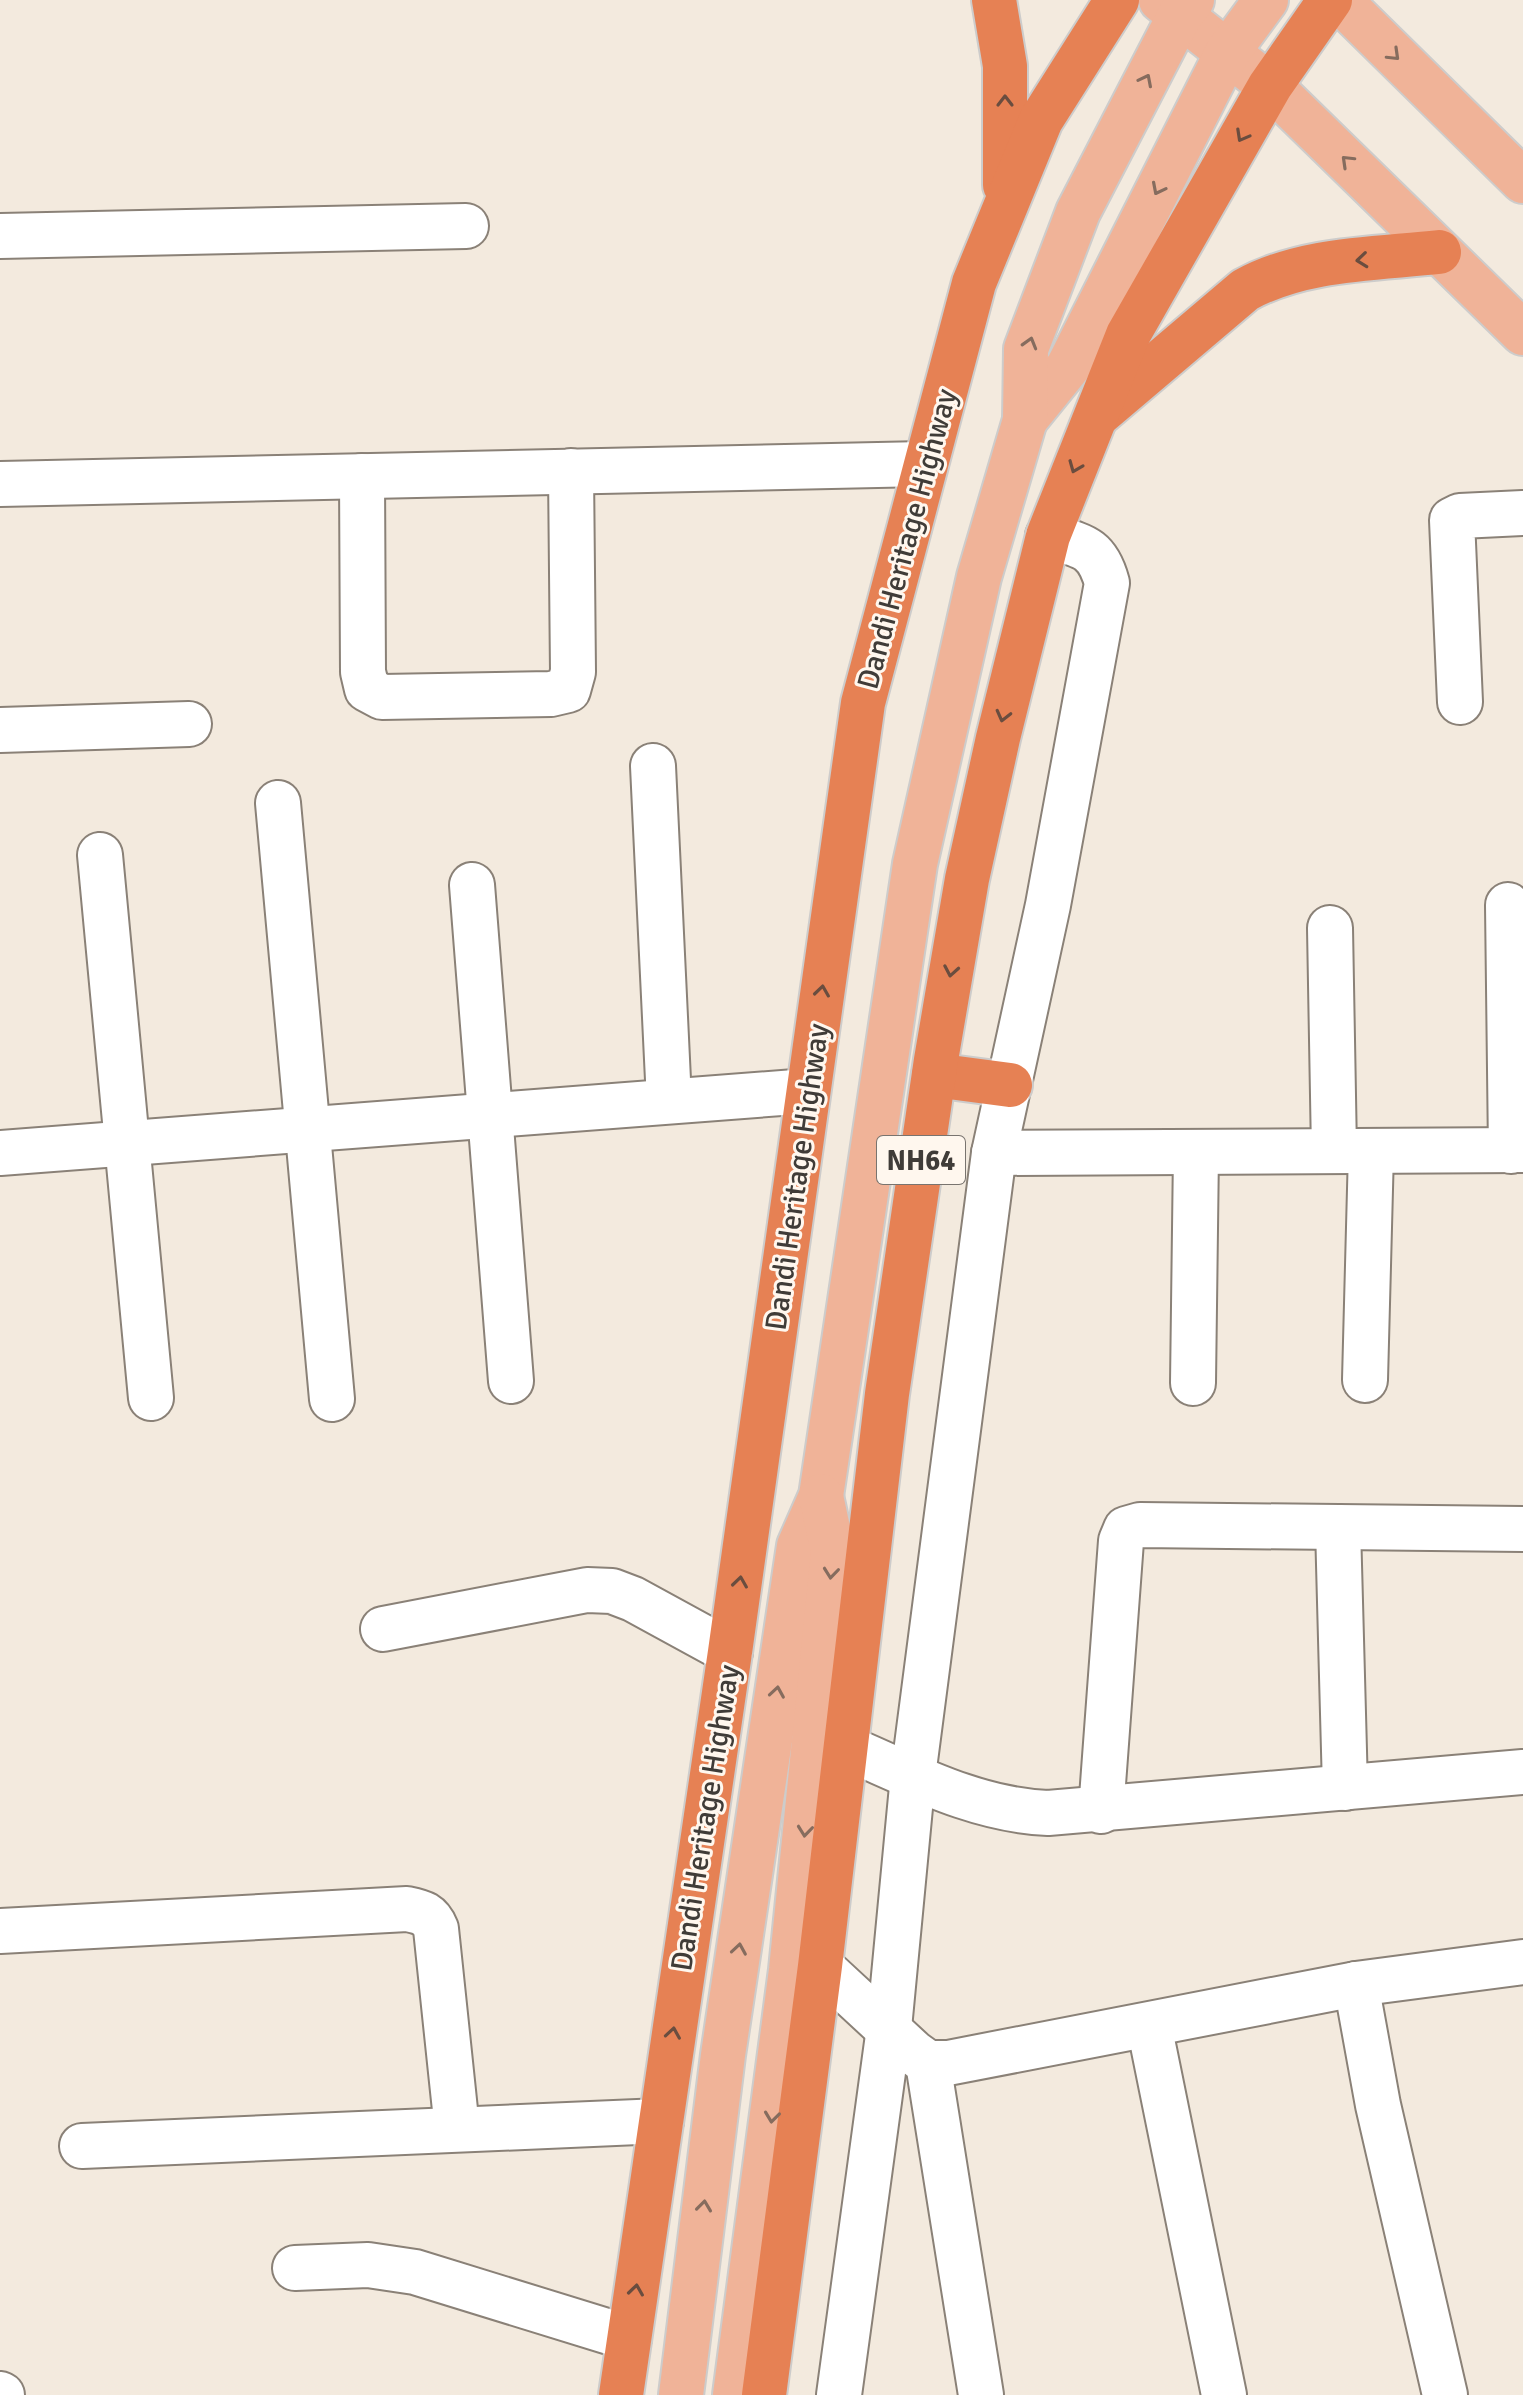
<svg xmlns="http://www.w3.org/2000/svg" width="1523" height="2395" viewBox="0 0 1523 2395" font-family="Signika,sans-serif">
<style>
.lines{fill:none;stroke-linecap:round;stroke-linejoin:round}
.minor-casing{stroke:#8a8177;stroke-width:48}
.major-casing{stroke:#cdcccb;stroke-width:48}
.highway-casing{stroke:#cdcccb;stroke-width:48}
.minor{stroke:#fff;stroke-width:44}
.major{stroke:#f0b398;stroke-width:44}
.highway{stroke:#e68154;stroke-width:44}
.oneway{stroke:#866c5e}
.oneway2{stroke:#6a4d3f}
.labels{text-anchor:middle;stroke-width:6;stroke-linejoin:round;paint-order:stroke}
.shield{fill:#fff7ee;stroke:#79746f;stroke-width:2}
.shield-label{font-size:28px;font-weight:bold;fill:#403c38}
.street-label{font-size:30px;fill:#403c38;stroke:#fff7ee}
</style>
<rect width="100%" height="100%" fill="#f3eade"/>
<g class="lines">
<defs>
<g id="minor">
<polyline points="0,236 466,226"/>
<polyline points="362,476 363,672 367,689 382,697 551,694 568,690 573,672 571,471"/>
<polyline points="0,484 924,464"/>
<polyline points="1460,702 1452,520 1460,516 1523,513"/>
<polyline points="0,730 189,724"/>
<polyline points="653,766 669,1101"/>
<polyline points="278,803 332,1399"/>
<polyline points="100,855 151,1398"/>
<polyline points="472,885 511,1381"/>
<polyline points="1508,905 1511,1151"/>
<polyline points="1330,928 1334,1151"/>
<polyline points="0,1153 808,1091"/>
<polyline points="994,1153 1523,1150"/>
<polyline points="1365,1380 1371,1151"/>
<polyline points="1193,1383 1196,1152"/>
<polyline points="1338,1527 1345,1788"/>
<polyline points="383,1629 587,1590 612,1591 633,1599 730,1652"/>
<path d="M845 1747C911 1775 975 1810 1048 1813L1523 1772"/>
<polyline points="1101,1811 1121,1541 1126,1529 1140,1525 1523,1529"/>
<path d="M0 1931 407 1909C422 1912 430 1914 436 1929L457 2129"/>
<polyline points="820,1966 914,2053 928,2063 948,2063 1356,1984 1523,1962"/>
<polyline points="1356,1984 1378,2105 1445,2395"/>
<polyline points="1149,2025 1224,2395"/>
<polyline points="928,2063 981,2395"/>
<polyline points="82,2146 661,2121"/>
<polyline points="295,2268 368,2265 415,2272 629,2338"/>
<polyline points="0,2394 2,2395"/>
<path d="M839 2395 889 2028 913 1776 994 1153 1048 905 1107 583C1097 546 1082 546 1048 536"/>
</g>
<g id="major">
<polyline points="1161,0 1270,86 1523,333"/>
<polyline points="1339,0 1523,181"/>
<polyline points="1025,420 1068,367 1227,53 1266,0"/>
<polyline points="681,2395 723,2055 799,1546 821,1496 915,864 979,577 1025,420 1026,349 1078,212 1180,15 1192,0"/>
<polyline points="735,2395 791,1970 833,1552 821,1496"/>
</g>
<g id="highway">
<polyline points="994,0 1005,66 1005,185"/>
<path d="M1100 413 1245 290C1303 258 1374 259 1439 252"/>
<polyline points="934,1075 1010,1085"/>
<polyline points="621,2395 730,1652 863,703 974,283 1041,120 1117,0"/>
<polyline points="764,2395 820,1966 887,1394 936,1060 967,879 998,738 1048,536 1128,335 1270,86 1330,0"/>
</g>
</defs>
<use href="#minor" class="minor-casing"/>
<use href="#major" class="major-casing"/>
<use href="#highway" class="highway-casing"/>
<use href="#minor" class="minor"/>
<use href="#major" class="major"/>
<use href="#highway" class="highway"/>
</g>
<defs><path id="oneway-chevron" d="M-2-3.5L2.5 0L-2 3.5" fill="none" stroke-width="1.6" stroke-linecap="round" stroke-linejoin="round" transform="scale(2)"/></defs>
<g class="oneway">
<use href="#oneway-chevron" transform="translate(1394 55) rotate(44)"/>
<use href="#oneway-chevron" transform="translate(1146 80) rotate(-63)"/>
<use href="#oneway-chevron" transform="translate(1347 161) rotate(-136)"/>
<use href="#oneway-chevron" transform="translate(1158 189) rotate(117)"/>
<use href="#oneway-chevron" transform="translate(1030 343) rotate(-74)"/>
<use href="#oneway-chevron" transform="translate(831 1573) rotate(96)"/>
<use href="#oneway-chevron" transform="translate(777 1692) rotate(-81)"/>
<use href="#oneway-chevron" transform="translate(805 1831) rotate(96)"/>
<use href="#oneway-chevron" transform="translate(739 1949) rotate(-81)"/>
<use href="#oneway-chevron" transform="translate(772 2117) rotate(97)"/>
<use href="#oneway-chevron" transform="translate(704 2206) rotate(-83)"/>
</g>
<g class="oneway2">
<use href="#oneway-chevron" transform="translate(1005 101) rotate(-90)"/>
<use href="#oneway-chevron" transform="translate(1242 136) rotate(119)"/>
<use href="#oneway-chevron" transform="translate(1362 260) rotate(174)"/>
<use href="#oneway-chevron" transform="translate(1075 467) rotate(112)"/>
<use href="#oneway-chevron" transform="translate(1003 716) rotate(104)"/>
<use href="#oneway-chevron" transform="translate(951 971) rotate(100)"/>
<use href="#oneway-chevron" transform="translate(822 991) rotate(-82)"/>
<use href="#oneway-chevron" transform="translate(740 1582) rotate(-82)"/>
<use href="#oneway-chevron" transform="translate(673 2033) rotate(-81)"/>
<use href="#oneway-chevron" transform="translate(636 2290) rotate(-82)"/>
</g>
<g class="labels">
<rect class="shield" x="877" y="1136" width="88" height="48" rx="6"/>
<g class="shield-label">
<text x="921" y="1170">NH64</text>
</g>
<g class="street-label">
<text transform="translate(907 539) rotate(-75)" y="10">Dandi Heritage Highway</text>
<text transform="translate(797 1177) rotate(-82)" y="10">Dandi Heritage Highway</text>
<text transform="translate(705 1818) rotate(-81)" y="10">Dandi Heritage Highway</text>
</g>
</g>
</svg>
